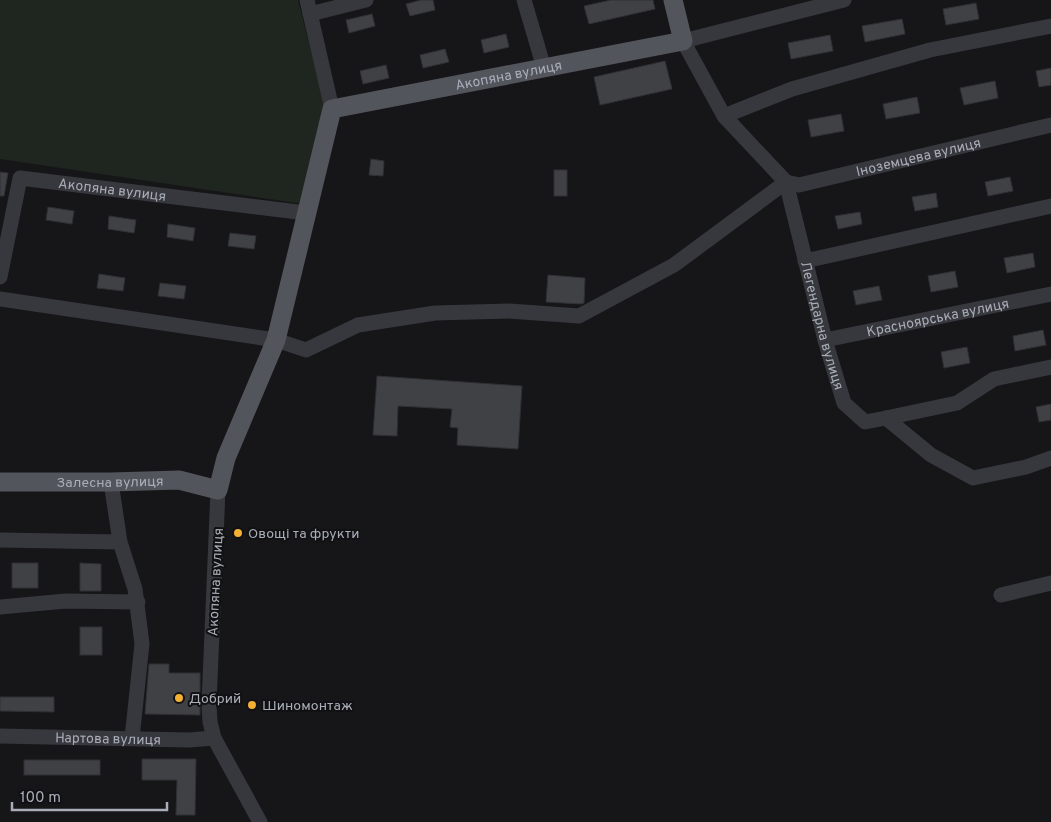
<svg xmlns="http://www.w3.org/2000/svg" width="1051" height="822" viewBox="0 0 1051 822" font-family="Overpass,sans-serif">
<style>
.green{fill:#1e261f}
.building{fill:#404145;stroke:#303034}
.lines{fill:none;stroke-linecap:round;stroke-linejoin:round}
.minor{stroke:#37383d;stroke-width:15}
.major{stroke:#53555c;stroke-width:19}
.poi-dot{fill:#f2b134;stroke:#111113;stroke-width:2}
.labels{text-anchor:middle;stroke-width:4;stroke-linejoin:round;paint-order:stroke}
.street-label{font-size:14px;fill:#a8adb8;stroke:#111113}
.poi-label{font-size:14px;fill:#a8adb8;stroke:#111113;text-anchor:start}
</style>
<rect width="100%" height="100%" fill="#161618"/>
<polygon class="green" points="0,0 298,0 325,106 303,204 0,159"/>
<g class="building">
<polygon points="421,0 433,0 435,10 410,16 406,4"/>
<polygon points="611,0 653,0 655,9 589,24 584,6"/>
<polygon points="976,3 979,19 946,25 943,9"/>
<polygon points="372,14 375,26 349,33 346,20"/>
<polygon points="902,19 905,34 865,42 862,26"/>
<polygon points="506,34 509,47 484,53 481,40"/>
<polygon points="830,35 833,51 791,59 788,43"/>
<polygon points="445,49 449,62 423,68 420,55"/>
<polygon points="665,61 672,89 600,105 594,77"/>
<polygon points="386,65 389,78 363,84 360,71"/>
<polygon points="1051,68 1051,85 1039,87 1036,71"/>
<polygon points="995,81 998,98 964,105 960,88"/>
<polygon points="917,97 920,113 886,119 883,104"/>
<polygon points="841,114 844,131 811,137 808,120"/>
<polygon points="371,159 384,161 383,176 369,175"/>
<rect x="554" y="170" width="13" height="26"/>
<polygon points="0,172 8,173 4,196 0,196"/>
<polygon points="1010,177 1013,191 988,196 985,182"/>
<polygon points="936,193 938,207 915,211 912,197"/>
<polygon points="48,207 74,211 72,224 46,220"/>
<polygon points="860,212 862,224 838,229 835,216"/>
<polygon points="109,216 136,220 134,233 108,229"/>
<polygon points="168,224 195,228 193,241 167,237"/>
<polygon points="230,233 256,236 254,249 228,246"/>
<polygon points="1033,253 1035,267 1007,273 1004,258"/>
<polygon points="955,271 958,287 931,292 928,276"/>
<polygon points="99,274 125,278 123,291 97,288"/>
<polygon points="548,275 585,278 584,303 581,304 546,302"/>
<polygon points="160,283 186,286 184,299 158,296"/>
<polygon points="879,286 882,300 856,305 853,291"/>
<polygon points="1043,330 1046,345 1015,351 1013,336"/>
<polygon points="967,347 970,363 944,368 941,352"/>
<polygon points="377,376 522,386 518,449 457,445 458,428 450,427 452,409 398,406 397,436 373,435"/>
<polygon points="1051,404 1051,420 1039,422 1036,407"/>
<rect x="12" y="563" width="26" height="25"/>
<polygon points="80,563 101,564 101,591 80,591"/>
<rect x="80" y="627" width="22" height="28"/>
<polygon points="149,664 169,664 169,673 200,673 200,715 145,714"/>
<polygon points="0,697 54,697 54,712 0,711"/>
<polygon points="142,759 196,759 195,815 176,815 177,780 142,780"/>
<rect x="24" y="760" width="76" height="15"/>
</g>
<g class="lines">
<g class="minor">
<polyline points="307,0 332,109"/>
<polyline points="524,0 544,68"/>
<polyline points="310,14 366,0"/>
<polyline points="724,116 792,89 930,50 1051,26"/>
<path id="s1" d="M786 182 825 340 844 403 865 422 886 418 931 455 973 478 1026 467 1051 458"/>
<polyline points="786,182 724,116 683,41 844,0"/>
<path id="s2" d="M786 182 799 185 1051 125"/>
<polyline points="805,261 1051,206"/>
<path id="s3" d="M0 277 20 178 306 213"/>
<polyline points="0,299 276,340 306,350 358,325 435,313 509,311 579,316 674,265 786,182"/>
<path id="s4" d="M825 340 1051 294"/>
<polyline points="886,418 957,403 994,379 1051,367"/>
<polyline points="111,482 120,542 135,589 142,644 132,738"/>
<polyline points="218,490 209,704 210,722 214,738 260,822"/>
<polyline points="0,540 120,542"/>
<polyline points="1001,595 1051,583"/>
<polyline points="0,607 66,601 138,602"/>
<path id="s5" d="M0 736 189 740 214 738"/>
</g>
<path class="major" id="s6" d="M0 482H111L179 480 218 490 226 458 276 340 332 109 683 41 673 0"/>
</g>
<g class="poi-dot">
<circle cx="238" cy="533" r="5"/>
<circle cx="179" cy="698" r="5"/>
<circle cx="252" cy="705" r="5"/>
</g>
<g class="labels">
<g class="street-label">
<text dy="5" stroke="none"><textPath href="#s6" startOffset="798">Акопяна вулиця</textPath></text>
<text dy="5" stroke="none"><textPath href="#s2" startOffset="136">Іноземцева вулиця</textPath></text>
<text dy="5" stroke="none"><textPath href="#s3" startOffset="194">Акопяна вулиця</textPath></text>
<text dy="5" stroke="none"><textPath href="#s4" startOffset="115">Красноярська вулиця</textPath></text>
<text dy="5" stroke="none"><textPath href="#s1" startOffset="148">Легендарна вулиця</textPath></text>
<text dy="5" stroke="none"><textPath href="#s6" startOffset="110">Залесна вулиця</textPath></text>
<text transform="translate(215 582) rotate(-87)" y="5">Акопяна вулиця</text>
<text dy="5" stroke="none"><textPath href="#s5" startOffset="108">Нартова вулиця</textPath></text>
</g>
<g class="poi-label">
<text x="248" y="538">Овощі та фрукти</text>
<text x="189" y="703">Добрий</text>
<text x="262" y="710">Шиномонтаж</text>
</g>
</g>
<path d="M12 802v8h155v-8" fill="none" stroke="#a8adb8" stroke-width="2.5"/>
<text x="20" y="802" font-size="15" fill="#a8adb8" stroke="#111113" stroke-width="4" paint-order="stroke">100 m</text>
</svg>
